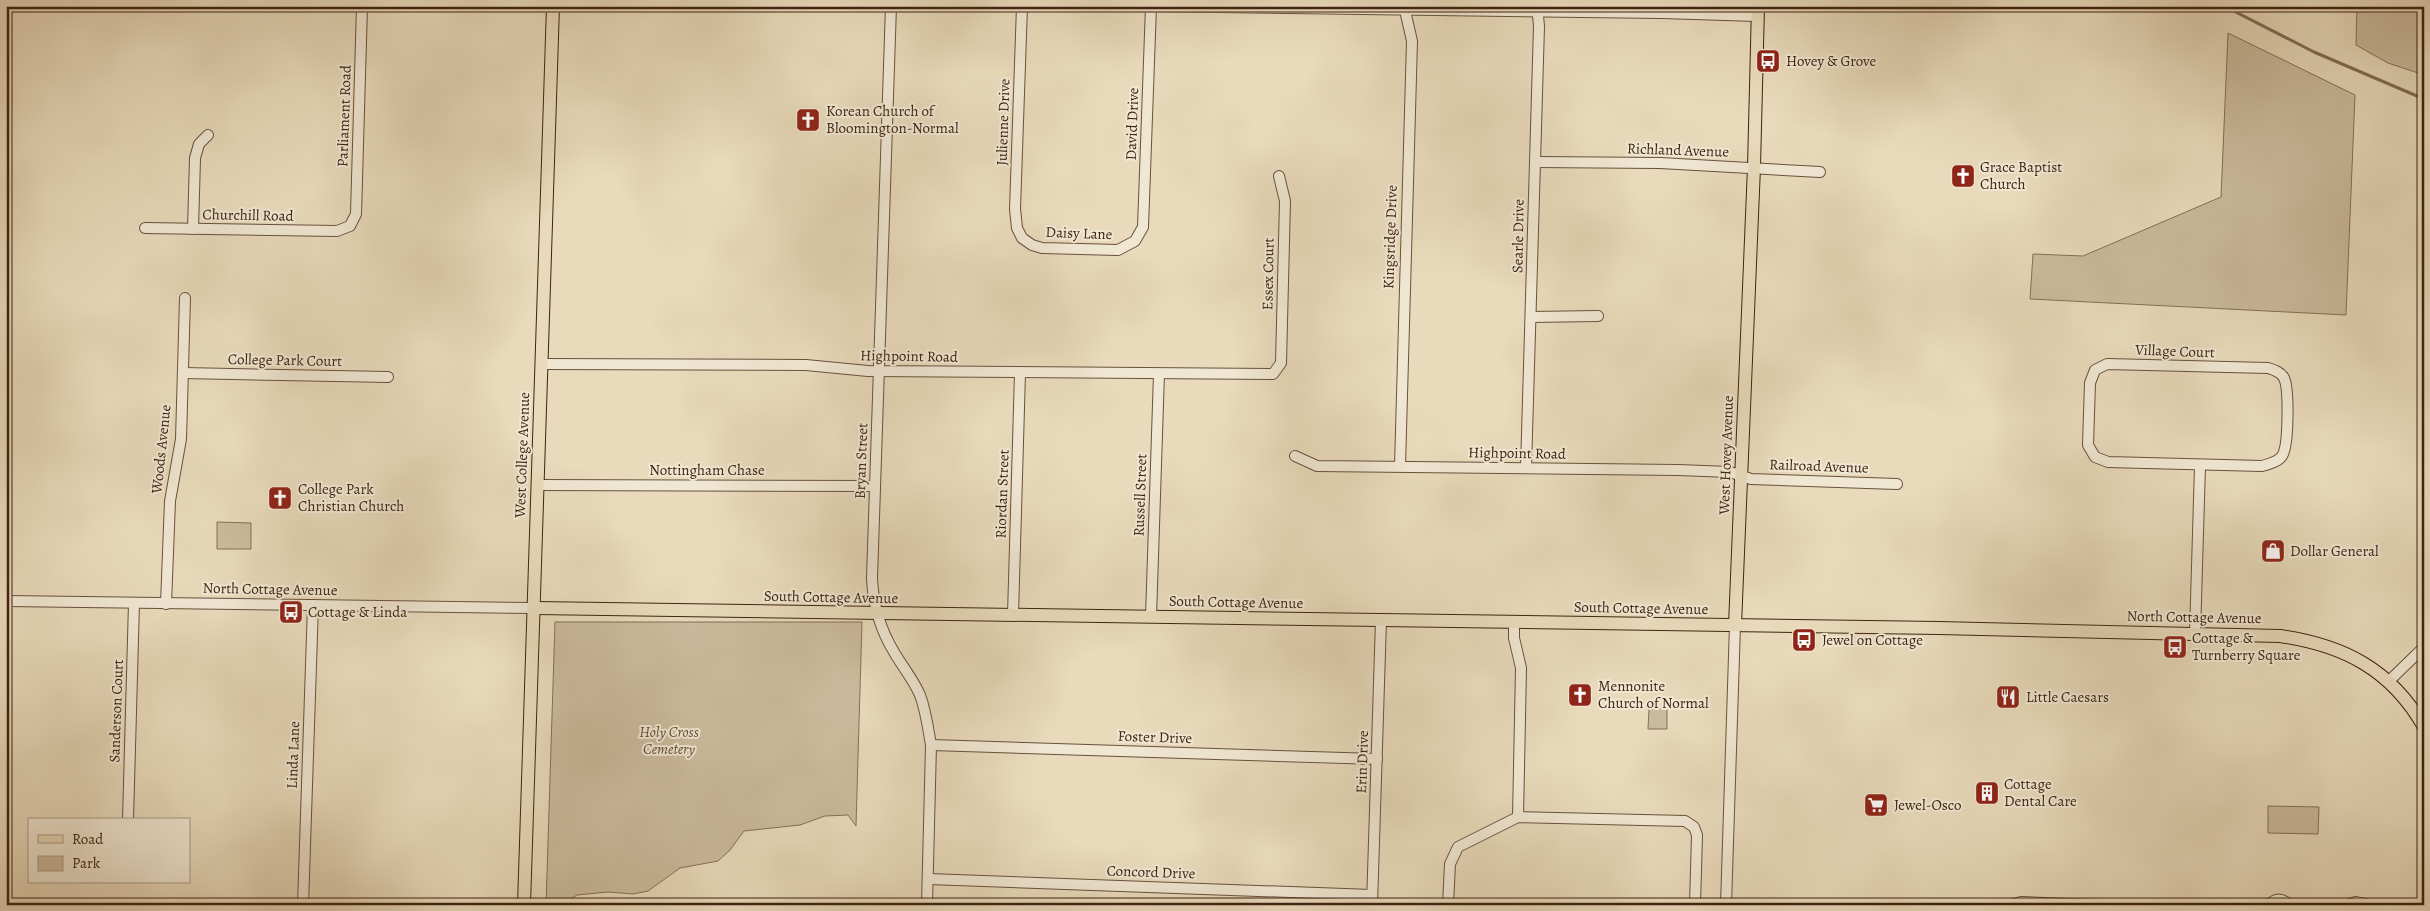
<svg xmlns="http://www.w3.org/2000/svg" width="2430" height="911" viewBox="0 0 2430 911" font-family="Alegreya,serif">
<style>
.green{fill:#cbbb9e;stroke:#856f58}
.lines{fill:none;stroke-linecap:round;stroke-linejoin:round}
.stream{stroke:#826c56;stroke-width:3}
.minor-casing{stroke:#69513d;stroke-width:12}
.major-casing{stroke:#3f2313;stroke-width:14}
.minor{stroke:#f0e7d3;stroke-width:10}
.major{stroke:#e8dabb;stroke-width:12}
.labels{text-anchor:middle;stroke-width:4;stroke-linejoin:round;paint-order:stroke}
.poi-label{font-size:15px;fill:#3f2313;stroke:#f0e7d3;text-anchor:start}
.street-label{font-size:15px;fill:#3f2313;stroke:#f0e7d3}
.park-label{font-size:15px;font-style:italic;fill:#624936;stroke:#f0e7d3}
</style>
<rect width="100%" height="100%" fill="#e8dabb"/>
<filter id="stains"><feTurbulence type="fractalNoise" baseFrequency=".004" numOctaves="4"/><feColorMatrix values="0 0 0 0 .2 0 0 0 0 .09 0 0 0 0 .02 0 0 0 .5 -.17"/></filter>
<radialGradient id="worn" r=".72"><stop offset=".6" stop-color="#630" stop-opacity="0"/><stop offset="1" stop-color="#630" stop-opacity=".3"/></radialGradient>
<g class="green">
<polygon points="2357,6 2424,6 2424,75 2388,63 2356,45"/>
<polygon points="2228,33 2355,95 2346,315 2030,299 2033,254 2083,256 2221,197"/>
<polygon points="217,522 251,523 251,549 217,549"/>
<polygon points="555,622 862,622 856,826 848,815 825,816 800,825 744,831 730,850 718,861 680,868 648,891 633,894 608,892 577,895 561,905 546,905"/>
<polygon points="1649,709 1667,709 1667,729 1648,729"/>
<polygon points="2268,806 2319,807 2318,834 2268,833"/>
</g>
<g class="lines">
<polyline class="stream" points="2224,6 2314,52 2424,99"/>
<defs>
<g id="minor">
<path d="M891 6 872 578C873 603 880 629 894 652 902 666 913 679 920 695 926 711 928 728 931 745L927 905"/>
<polyline points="1022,6 1015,209 1017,228 1022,238 1032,245 1042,248 1118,250 1135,241 1143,227 1151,6"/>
<polyline points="1142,6 1662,13 1757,16"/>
<polyline points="1535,162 1660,163 1820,172"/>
<polyline points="145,228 337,231 350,226 356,214 362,6"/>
<polyline points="193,229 195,158 199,144 208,135"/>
<polyline points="1531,317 1598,316"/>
<polyline points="542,364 806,365 868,371 1273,374 1281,363 1285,201 1279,176"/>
<path d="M2107 364 2268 368C2274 370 2281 372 2284 378 2289 388 2289 446 2282 456 2278 462 2269 464 2262 466L2108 462 2095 457 2088 445 2090 383 2095 370Z"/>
<polyline points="183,373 388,377"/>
<polyline points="1295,456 1317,466 1678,470 1730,472 1751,479 1897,484"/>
<polyline points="1400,466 1412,41 1404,6"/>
<polyline points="1526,468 1539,26 1537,6"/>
<polyline points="538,485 875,486"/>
<polyline points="6,601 534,608"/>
<polyline points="166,604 170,501 181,439 185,298"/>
<polyline points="1013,615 1020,373"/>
<polyline points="1151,617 1159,374"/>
<polyline points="1514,622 1514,638 1521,668 1518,817"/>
<polyline points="2195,634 2200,466"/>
<polyline points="2388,682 2424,647"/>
<polyline points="931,745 1377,759"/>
<polyline points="128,820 134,603"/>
<polyline points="928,879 1372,895"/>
<polyline points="303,905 313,605"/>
<polyline points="1372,905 1381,620"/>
<polyline points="1448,905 1450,864 1458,847 1518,817 1685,821 1694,827 1697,835 1695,905"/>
<polyline points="1726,905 1735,625"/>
<polyline points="2011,905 2021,902 2095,905"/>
<path d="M2269 905C2276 897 2283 899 2290 905"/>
<polyline points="2347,905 2356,902 2370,905"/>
</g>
<g id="major">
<path d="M534 608 1939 628 2280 636C2343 645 2391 669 2424 727"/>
<polyline points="1735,625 1754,167 1758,6"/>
<polyline points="524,905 553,6"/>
</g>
</defs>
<use href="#minor" class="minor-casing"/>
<use href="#major" class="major-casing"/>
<use href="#minor" class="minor"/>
<use href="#major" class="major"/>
</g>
<defs>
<symbol id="bus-square" viewBox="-11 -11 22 22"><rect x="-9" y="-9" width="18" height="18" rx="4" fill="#8f2418" stroke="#f0e7d3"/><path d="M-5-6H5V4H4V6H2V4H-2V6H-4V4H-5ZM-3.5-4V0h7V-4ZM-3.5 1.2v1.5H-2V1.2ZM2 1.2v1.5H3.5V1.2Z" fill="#fff"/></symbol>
<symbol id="church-square" viewBox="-11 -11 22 22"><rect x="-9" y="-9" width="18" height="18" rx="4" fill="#8f2418" stroke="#f0e7d3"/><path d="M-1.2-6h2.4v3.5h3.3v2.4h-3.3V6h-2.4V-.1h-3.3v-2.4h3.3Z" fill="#fff"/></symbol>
<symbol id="shop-square" viewBox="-11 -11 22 22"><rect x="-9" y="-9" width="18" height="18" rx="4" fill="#8f2418" stroke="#f0e7d3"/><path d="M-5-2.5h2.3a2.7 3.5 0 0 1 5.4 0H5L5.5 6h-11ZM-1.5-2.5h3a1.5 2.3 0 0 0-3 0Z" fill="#fff"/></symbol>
<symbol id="restaurant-square" viewBox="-11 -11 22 22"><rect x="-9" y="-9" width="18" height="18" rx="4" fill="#8f2418" stroke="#f0e7d3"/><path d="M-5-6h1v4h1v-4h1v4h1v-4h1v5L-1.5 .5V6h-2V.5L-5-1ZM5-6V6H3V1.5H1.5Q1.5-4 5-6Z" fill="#fff"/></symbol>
<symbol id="building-square" viewBox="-11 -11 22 22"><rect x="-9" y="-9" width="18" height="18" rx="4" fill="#8f2418" stroke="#f0e7d3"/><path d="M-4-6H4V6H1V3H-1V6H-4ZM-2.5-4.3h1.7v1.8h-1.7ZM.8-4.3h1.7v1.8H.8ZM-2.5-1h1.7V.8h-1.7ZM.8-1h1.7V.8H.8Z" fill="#fff"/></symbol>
<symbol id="supermarket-square" viewBox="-11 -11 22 22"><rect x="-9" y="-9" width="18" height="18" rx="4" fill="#8f2418" stroke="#f0e7d3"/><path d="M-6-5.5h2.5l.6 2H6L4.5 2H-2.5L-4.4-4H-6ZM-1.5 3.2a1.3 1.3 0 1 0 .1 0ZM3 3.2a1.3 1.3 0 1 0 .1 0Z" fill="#fff"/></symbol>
</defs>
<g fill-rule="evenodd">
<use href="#bus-square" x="1754" y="47" width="28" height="28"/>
<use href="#church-square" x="794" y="106" width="28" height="28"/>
<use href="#church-square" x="1949" y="162" width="28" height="28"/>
<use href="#church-square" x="266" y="484" width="28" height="28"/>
<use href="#shop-square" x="2259" y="537" width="28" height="28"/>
<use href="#bus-square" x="277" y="598" width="28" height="28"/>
<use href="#bus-square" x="1790" y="626" width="28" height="28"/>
<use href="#bus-square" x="2161" y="633" width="28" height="28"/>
<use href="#church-square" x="1566" y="681" width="28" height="28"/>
<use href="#restaurant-square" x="1994" y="683" width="28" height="28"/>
<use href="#building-square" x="1973" y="779" width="28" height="28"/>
<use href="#supermarket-square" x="1862" y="791" width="28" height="28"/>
</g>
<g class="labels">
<g class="poi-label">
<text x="1786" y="66">Hovey &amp; Grove</text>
<text x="826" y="116">Korean Church of<tspan x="826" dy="17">Bloomington-Normal</tspan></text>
<text x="1980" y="172">Grace Baptist<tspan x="1980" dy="17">Church</tspan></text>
<text x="298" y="494">College Park<tspan x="298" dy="17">Christian Church</tspan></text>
<text x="2290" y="556">Dollar General</text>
<text x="308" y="617">Cottage &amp; Linda</text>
<text x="2192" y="643">Cottage &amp;<tspan x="2192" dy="17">Turnberry Square</tspan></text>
<text x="1822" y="645">Jewel on Cottage</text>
<text x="1598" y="691">Mennonite<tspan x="1598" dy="17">Church of Normal</tspan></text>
<text x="2026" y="702">Little Caesars</text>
<text x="2004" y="789">Cottage<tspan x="2004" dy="17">Dental Care</tspan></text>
<text x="1894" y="810">Jewel-Osco</text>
</g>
<g class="street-label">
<text transform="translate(344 116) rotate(-88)" y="5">Parliament Road</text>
<text transform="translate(1003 122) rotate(-88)" y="5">Julienne Drive</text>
<text transform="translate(1132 124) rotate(-88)" y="5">David Drive</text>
<text transform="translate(1678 150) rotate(2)" y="5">Richland Avenue</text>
<text transform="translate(248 215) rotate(1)" y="5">Churchill Road</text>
<text transform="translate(1079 233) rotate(2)" y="5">Daisy Lane</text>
<text transform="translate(1518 236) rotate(-89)" y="5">Searle Drive</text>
<text transform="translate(1390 237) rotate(-88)" y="5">Kingsridge Drive</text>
<text transform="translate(1268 274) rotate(-89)" y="5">Essex Court</text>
<text transform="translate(2175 351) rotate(2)" y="5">Village Court</text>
<text transform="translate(909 356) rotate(1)" y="5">Highpoint Road</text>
<text transform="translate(285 360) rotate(1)" y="5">College Park Court</text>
<text transform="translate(161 449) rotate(-84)" y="5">Woods Avenue</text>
<text transform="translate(1517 453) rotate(1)" y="5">Highpoint Road</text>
<text transform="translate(522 455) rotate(-88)" y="5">West College Avenue</text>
<text transform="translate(1726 455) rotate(-88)" y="5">West Hovey Avenue</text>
<text transform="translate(861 461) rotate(-88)" y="5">Bryan Street</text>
<text transform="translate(1819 466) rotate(2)" y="5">Railroad Avenue</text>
<text x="707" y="475">Nottingham Chase</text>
<text transform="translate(1002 494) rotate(-88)" y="5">Riordan Street</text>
<text transform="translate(1140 495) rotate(-88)" y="5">Russell Street</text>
<text transform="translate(270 589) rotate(1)" y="5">North Cottage Avenue</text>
<text transform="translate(831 597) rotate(1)" y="5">South Cottage Avenue</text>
<text transform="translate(1236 602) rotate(1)" y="5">South Cottage Avenue</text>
<text transform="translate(1641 608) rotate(1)" y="5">South Cottage Avenue</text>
<text transform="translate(2194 617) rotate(1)" y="5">North Cottage Avenue</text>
<text transform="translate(116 711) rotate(-88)" y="5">Sanderson Court</text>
<text transform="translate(1155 737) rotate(2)" y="5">Foster Drive</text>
<text transform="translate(293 755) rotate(-88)" y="5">Linda Lane</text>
<text transform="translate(1362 762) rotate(-88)" y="5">Erin Drive</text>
<text transform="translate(1151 872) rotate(2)" y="5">Concord Drive</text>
</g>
<g class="park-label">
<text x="669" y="737">Holy Cross<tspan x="669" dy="17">Cemetery</tspan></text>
</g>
</g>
<rect width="2430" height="911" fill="none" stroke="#e8dabb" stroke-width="25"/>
<rect x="8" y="8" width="2415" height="896" fill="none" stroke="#3f2313" stroke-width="2.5"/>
<rect x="12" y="12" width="2405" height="886" fill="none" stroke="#3f2313"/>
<rect x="28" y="818" width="162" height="65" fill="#f0e7d3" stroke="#a99986"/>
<rect x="38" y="835" width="25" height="8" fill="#e8dabb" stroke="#a99986"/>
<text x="72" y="844" font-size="15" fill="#3f2313">Road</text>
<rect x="38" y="856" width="25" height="15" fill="#cbbb9e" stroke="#a99986"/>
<text x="72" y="868" font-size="15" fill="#3f2313">Park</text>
<rect width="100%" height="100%" filter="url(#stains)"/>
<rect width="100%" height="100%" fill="url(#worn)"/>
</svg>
